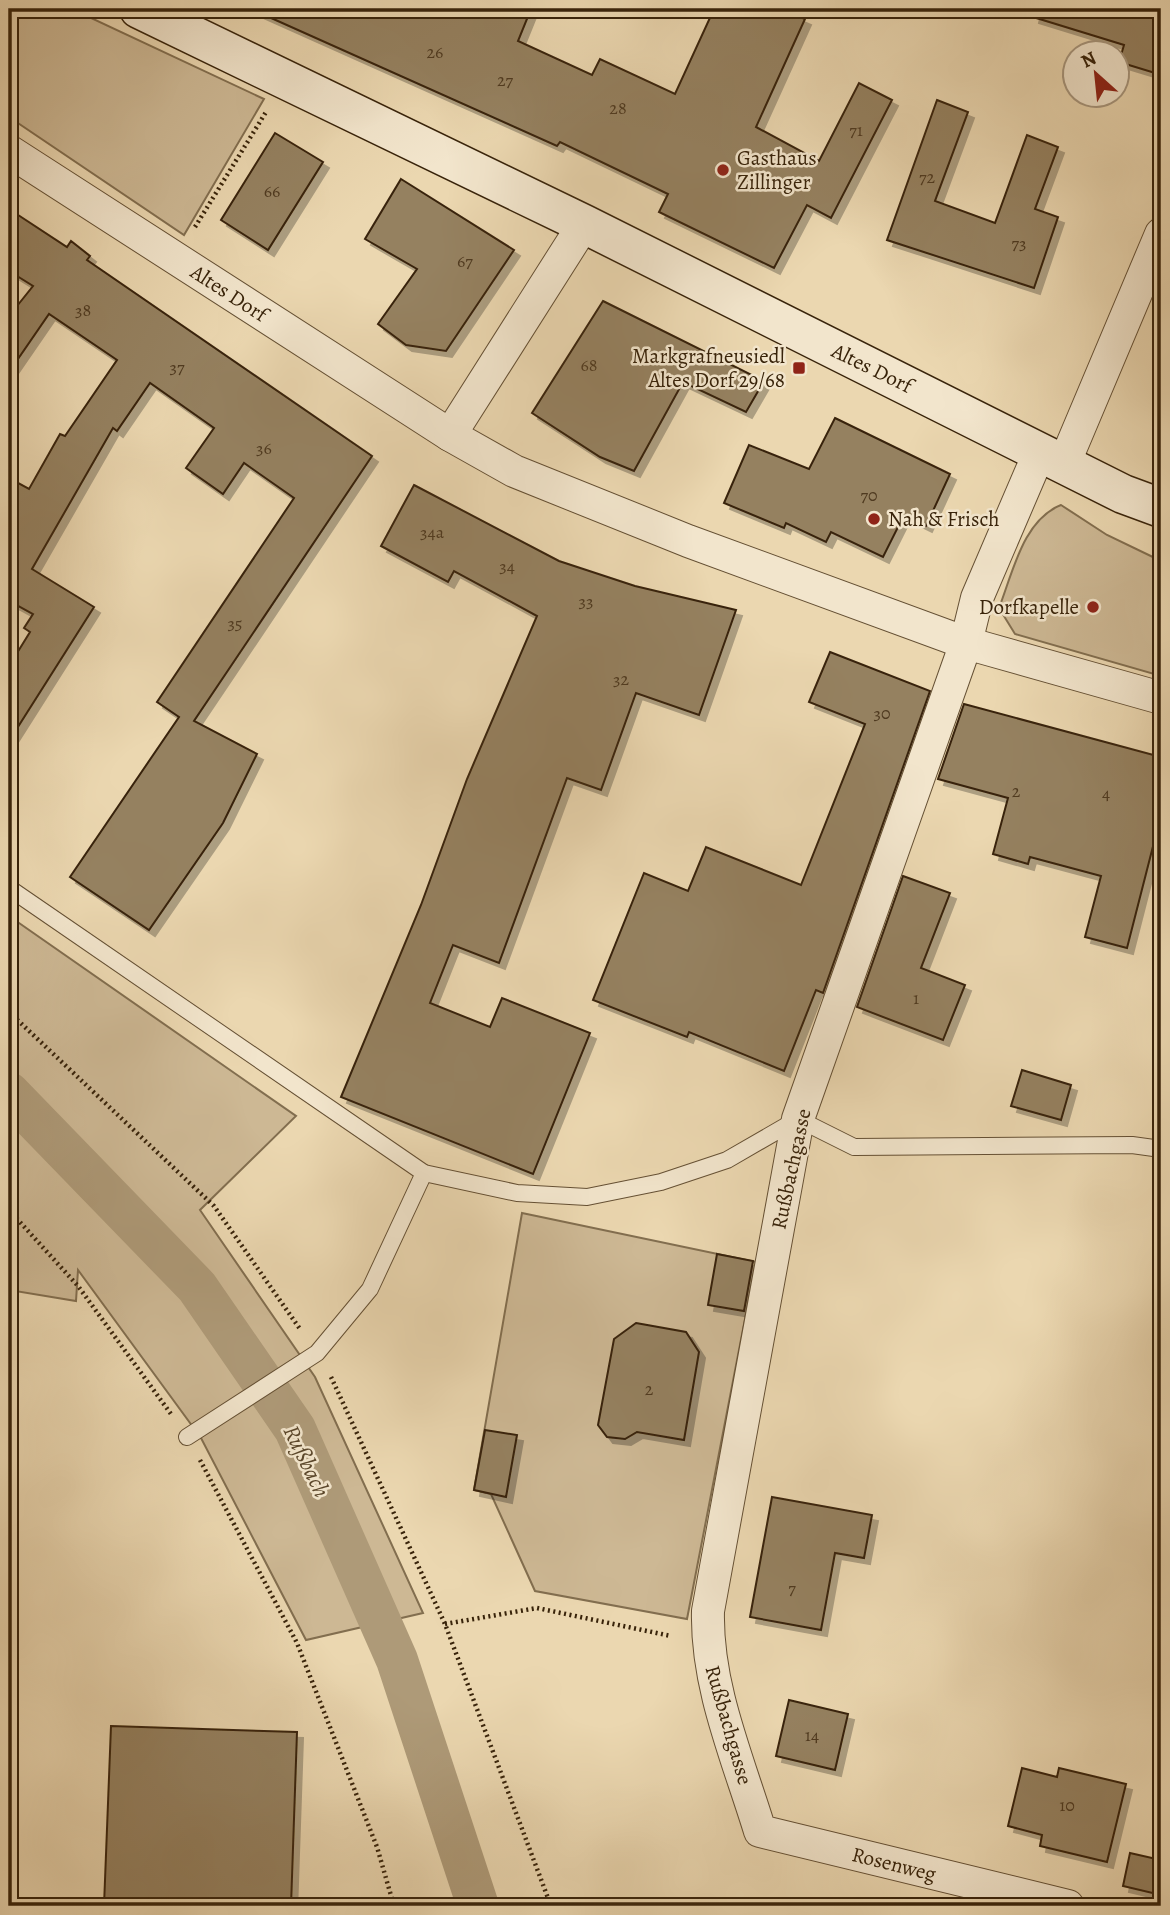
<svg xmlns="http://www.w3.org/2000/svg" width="1170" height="1915" viewBox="0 0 1170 1915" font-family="Alegreya,serif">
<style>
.green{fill:#cdb894;stroke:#826e4f;stroke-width:2}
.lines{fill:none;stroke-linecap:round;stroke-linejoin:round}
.canal{stroke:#ae9a78;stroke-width:42}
.building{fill:#958160;stroke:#38230a;stroke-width:2;filter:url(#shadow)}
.service-casing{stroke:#655034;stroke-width:18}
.minor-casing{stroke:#655034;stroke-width:34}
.secondary-casing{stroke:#38230a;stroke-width:41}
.path{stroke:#38230a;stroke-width:4.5;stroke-dasharray:2 3.5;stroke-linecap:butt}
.service{stroke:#f2e5cc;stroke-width:16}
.minor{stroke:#f2e5cc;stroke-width:32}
.secondary{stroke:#f2e5cc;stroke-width:38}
.poi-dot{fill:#8f2418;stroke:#f2e5cc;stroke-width:2.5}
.labels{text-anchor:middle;stroke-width:5;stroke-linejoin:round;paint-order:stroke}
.number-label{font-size:18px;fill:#4f3a20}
.poi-label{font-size:21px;fill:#38230a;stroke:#f2e5cc;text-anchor:start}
.street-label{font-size:21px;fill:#38230a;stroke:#f2e5cc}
.water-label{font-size:23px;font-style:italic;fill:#5b472b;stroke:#f2e5cc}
</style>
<defs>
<filter id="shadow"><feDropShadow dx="6" dy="6" stdDeviation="0" flood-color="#0004"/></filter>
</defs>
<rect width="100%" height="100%" fill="#ebd7b0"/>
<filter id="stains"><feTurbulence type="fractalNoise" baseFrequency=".00286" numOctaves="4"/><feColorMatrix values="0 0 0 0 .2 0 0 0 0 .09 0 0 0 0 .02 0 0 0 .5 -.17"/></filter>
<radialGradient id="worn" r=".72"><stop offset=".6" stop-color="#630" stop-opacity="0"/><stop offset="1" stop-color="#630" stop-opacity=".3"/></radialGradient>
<g class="green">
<polygon points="9,9 72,9 264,99 184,235 9,117"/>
<path d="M1061 505 1107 535 1157 559 1161 548V676L1015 634 999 608C1013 572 1023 520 1061 505Z"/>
<polygon points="9,916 296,1116 200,1210 315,1377 423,1613 306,1640 201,1438 78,1270 76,1301 9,1290"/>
<polygon points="522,1213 756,1262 687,1619 535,1591 491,1494 474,1490"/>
</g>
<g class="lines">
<polyline class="canal" points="9,1093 197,1287 295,1429 397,1660 478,1906"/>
</g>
<g class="building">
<polygon points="251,9 531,9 518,41 592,75 600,59 675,94 714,9 782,9 805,19 756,127 819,161 859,83 892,100 831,218 807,205 774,268 659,212 668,194 560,142 557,146"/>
<polygon points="1035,9 1161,9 1161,51 1155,73 1119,62 1124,45 1033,17"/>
<polygon points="937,100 968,112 935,201 995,223 1027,135 1058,147 1035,209 1058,217 1034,288 887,240"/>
<polygon points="275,133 323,162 268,250 221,220"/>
<polygon points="401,179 514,250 446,351 406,345 378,324 417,269 365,239"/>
<polygon points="9,209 67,247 71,241 90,256 87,260 372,456 194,721 257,754 223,823 149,930 70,877 179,717 157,702 294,498 244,463 223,494 186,468 214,428 150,383 117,431 113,428 32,569 94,607 9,741 9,666 30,632 24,628 33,614 13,603 9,610 9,478 29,489 60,434 65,436 117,360 49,314 9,372 9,316 33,286 9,271"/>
<polygon points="603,301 764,381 746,412 683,382 634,471 600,457 532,413"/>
<polygon points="835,418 950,474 926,526 904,515 883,557 831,532 826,542 786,523 784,528 724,503 749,445 809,469"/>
<polygon points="414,485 559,561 635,586 736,610 699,715 636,693 601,790 567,778 499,963 453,945 430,1003 490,1027 502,998 590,1033 533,1174 341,1097 421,905 467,779 537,616 454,571 448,582 381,546"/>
<polygon points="830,652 930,691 823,993 816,990 784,1071 689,1032 687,1037 593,1000 644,873 688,891 706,847 801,885 865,724 809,702"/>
<polygon points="964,704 1161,757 1161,815 1127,948 1085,937 1101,876 1030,857 1028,864 993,854 1008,798 938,779"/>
<polygon points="903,876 950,893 921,968 965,985 943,1040 857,1007"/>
<polygon points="1022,1070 1071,1085 1061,1120 1011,1106"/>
<polygon points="717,1254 753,1261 744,1311 708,1305"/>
<polygon points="636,1323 686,1332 699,1352 684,1440 637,1432 625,1439 607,1437 598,1425 614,1339"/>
<polygon points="485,1430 517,1435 506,1497 474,1490"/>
<polygon points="772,1497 872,1515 864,1558 835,1553 821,1630 750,1617"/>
<polygon points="789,1700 848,1714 835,1770 776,1756"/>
<polygon points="111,1726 297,1732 291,1906 104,1906"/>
<polygon points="1022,1768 1057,1777 1059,1768 1126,1784 1107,1862 1040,1846 1042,1835 1008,1826"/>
<polygon points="1130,1853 1161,1860 1161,1895 1123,1886"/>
</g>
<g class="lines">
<defs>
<g id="service">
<polyline points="9,888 424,1173 517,1193 587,1197 661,1182 727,1160 798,1119 854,1147 1132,1145 1161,1149"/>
<polyline points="187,1437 317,1353 370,1289 424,1173"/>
</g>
<g id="minor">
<polyline points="9,151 450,435 514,471 688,541 966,643 1161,698"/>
<polyline points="450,435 584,224"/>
<path d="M1040 451 977 598 966 643 798 1119 708 1611C706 1686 738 1759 760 1831L1068 1906"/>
<polyline points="1064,464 1161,234"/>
</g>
<polyline id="secondary" points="139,9 584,224 1123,494 1161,508"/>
</defs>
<use href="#service" class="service-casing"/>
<use href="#minor" class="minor-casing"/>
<use href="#secondary" class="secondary-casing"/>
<g class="path">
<polyline points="195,227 266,112"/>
<polyline points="9,1012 214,1206 300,1329"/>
<polyline points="9,1210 78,1286 171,1414"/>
<polyline points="331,1377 445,1624 551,1906"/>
<polyline points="200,1460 297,1643 377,1847 394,1906"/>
<polyline points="445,1624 537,1608 671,1636"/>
</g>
<use href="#service" class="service"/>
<use href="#minor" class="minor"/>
<use href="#secondary" class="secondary"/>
</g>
<g class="poi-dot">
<circle cx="723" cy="170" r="7"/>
<rect x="792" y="361" width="14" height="14" rx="3.5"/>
<circle cx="874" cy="519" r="7"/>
<circle cx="1093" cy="607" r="7"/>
</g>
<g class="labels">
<g class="number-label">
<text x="435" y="58">26</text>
<text x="505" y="86">27</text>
<text x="618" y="114">28</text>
<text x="856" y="136">71</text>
<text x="927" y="183">72</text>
<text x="272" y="197">66</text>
<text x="1019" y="249">73</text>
<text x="465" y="267">67</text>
<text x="83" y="316">38</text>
<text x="589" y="371">68</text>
<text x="177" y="373">37</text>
<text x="264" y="454">36</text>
<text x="869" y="501">70</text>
<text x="432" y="538">34a</text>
<text x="507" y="572">34</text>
<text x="586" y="607">33</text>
<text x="235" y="629">35</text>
<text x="621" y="685">32</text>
<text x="882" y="719">30</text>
<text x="1016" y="797">2</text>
<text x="1106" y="799">4</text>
<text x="916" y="1004">1</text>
<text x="649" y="1395">2</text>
<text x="792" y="1594">7</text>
<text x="812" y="1741">14</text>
<text x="1067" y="1811">10</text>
</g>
<g class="poi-label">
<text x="737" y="165">Gasthaus<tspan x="737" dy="24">Zillinger</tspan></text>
<text x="785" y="363" text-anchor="end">Markgrafneusiedl<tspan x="785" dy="24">Altes Dorf 29/68</tspan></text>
<text x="888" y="526">Nah &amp; Frisch</text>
<text x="1079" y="614" text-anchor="end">Dorfkapelle</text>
</g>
<g class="street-label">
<text transform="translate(229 293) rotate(33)" y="7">Altes Dorf</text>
<text transform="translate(872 368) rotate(26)" y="7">Altes Dorf</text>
<text transform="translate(791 1169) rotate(-78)" y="7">Rußbachgasse</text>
<text transform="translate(729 1725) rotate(74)" y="7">Rußbachgasse</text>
<text transform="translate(894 1864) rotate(14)" y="7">Rosenweg</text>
</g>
<g class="water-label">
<text transform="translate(307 1461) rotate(64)" y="8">Rußbach</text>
</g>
</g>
<rect width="1170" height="1915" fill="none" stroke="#ebd7b0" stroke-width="35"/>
<rect x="10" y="10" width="1149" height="1894" fill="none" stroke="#38230a" stroke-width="3.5"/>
<rect x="18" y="18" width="1135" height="1880" fill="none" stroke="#38230a" stroke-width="2"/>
<g transform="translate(1096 74) rotate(333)"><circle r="33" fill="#f2e5cc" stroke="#a8977e" stroke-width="2"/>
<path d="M0-5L12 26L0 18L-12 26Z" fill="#8f2418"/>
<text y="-10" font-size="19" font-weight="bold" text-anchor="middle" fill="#38230a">N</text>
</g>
<rect width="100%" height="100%" filter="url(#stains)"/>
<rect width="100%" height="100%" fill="url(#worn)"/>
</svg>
